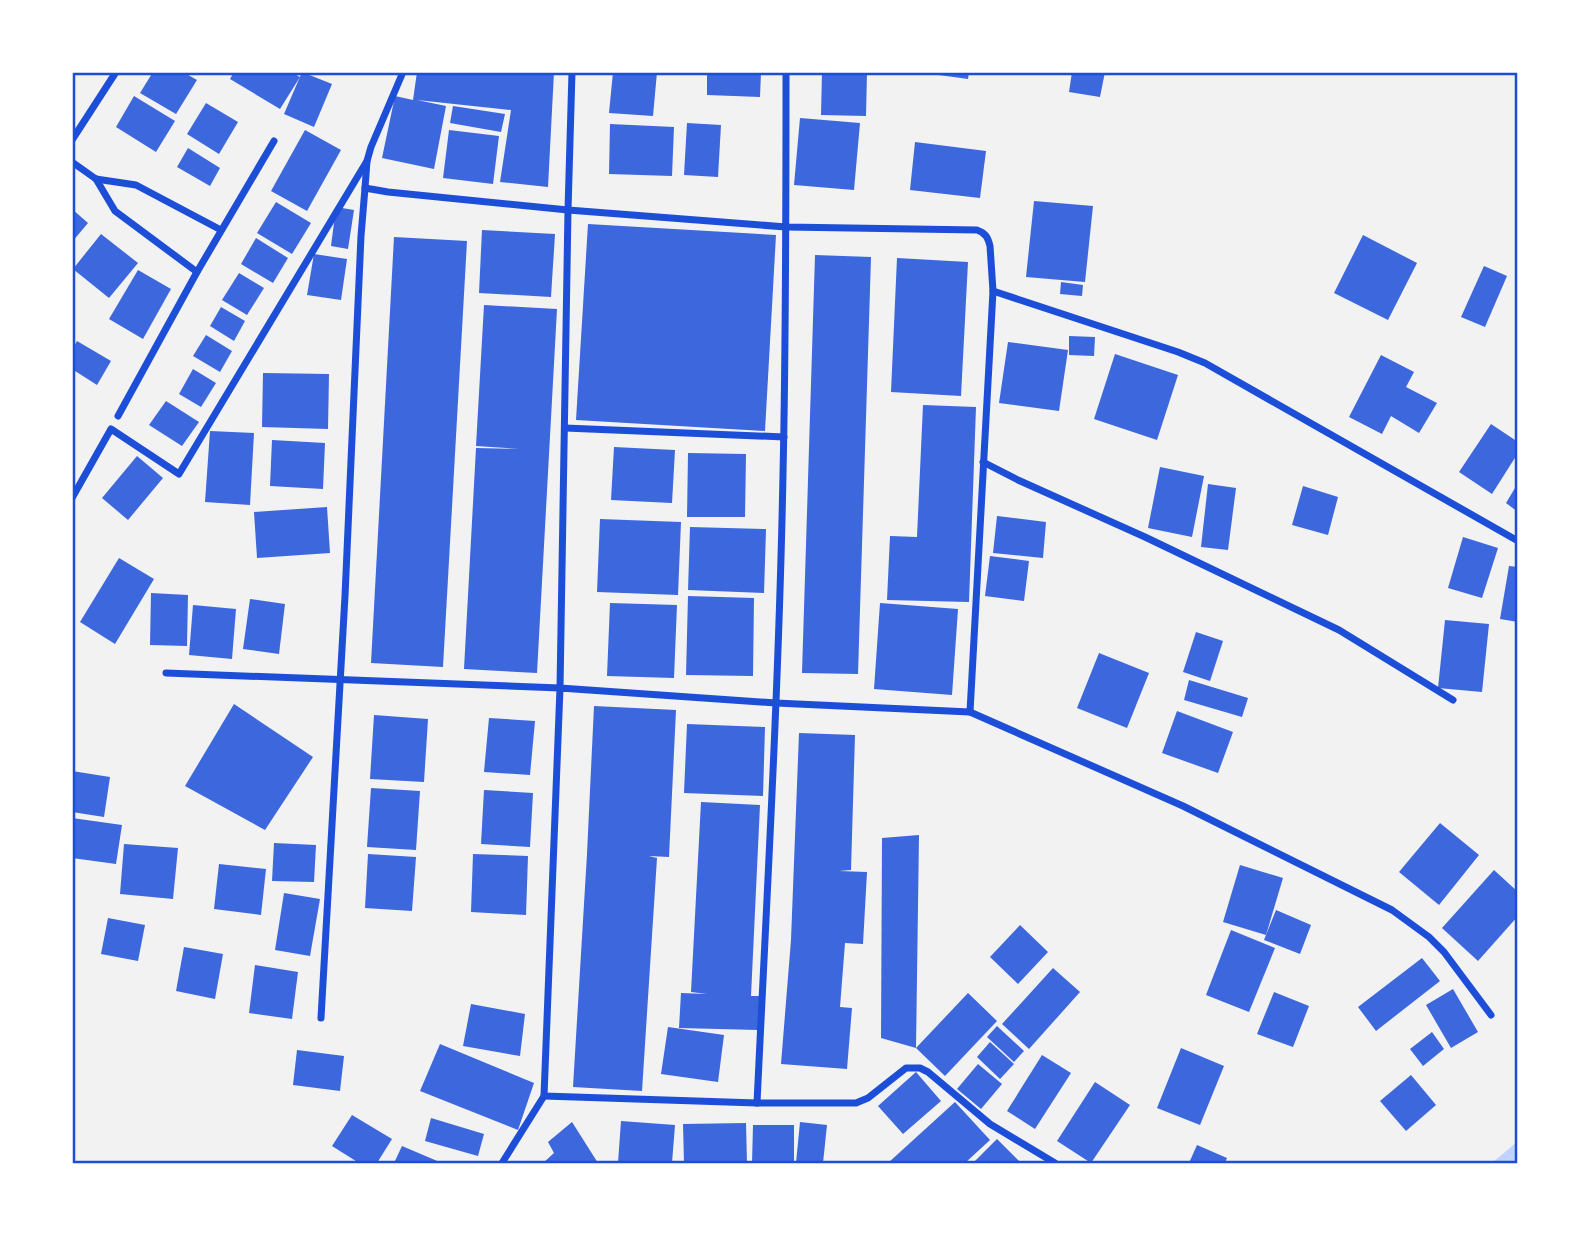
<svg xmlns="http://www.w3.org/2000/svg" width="1590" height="1235" viewBox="0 0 1590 1235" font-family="Manrope,sans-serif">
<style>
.water{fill:#bfd3fe}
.building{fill:#3d67dc}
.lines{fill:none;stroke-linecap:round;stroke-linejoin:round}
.minor{stroke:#1d4ed8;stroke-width:7}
.neatline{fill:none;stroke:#1d4ed8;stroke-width:2.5}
</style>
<rect width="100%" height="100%" fill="#f2f2f2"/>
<polygon class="water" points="1518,1141 1518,1163 1492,1163"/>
<g class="building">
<polygon points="153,72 183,72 197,80 176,114 140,93"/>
<polygon points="234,72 291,72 300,77 280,109 230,79"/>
<polygon points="302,72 332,84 314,127 284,114"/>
<polygon points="417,72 554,72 548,187 500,182 511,110 417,100 446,106 434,169 382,158 395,96 413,100"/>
<polygon points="613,72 657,72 653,116 609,113"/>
<polygon points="707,72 761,72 760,97 707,95"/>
<polygon points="822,72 867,72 866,116 821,115"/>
<polygon points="924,72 969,72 968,79 924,73"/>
<polygon points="1072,72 1105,72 1100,97 1069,92"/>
<polygon points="134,96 175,121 156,152 116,127"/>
<polygon points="206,103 238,122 219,154 187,134"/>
<polygon points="453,106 505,114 501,132 450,123"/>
<polygon points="800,118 860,123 854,190 794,185"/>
<polygon points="687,123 721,125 718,177 684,175"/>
<polygon points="610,124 674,127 672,176 609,174"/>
<polygon points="305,130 341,150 307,211 271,191"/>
<polygon points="449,130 499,136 493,184 443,178"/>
<polygon points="915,142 986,151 980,198 910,190"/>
<polygon points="188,148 220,168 210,186 177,167"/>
<polygon points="1034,201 1093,206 1085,282 1026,277"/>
<polygon points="276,202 311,223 292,254 257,233"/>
<polygon points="336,207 354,210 348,249 331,246"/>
<polygon points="72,209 88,223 72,242"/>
<polygon points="588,224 776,235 765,431 576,420"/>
<polygon points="482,230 555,234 551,297 479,293"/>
<polygon points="101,234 138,263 109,298 73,269"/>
<polygon points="1363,235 1417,263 1388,320 1334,293"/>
<polygon points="394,237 467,241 443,667 371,663"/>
<polygon points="256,238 288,258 273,283 241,264"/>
<polygon points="314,254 347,259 341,300 307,295"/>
<polygon points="815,255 871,257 858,674 802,673"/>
<polygon points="897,258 968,262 961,396 891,392"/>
<polygon points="1484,266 1507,276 1485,327 1461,317"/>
<polygon points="138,270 171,289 143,339 109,319"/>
<polygon points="239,273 264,288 247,315 222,300"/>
<polygon points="1061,282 1083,285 1082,296 1060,294"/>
<polygon points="484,305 557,309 537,673 464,669 476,448 519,449 476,446"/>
<polygon points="221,307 245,321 234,341 210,326"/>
<polygon points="206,335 232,351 220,372 193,356"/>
<polygon points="1069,336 1095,337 1094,356 1069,355"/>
<polygon points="77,341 111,361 97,385 72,369 72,350"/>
<polygon points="1008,342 1068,350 1059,411 999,403"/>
<polygon points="1115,354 1178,375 1157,440 1094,419"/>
<polygon points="1381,355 1414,372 1406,387 1437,403 1419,433 1391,416 1382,434 1349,417"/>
<polygon points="193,369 216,383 201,407 179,394"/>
<polygon points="263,373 329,374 328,429 262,427"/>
<polygon points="166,401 199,422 182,446 149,425"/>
<polygon points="923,405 976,407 969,602 887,600 890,536 917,537"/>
<polygon points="1491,424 1518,442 1518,453 1492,494 1459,472"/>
<polygon points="210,431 254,433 250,505 205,502"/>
<polygon points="272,440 325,443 323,489 270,486"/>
<polygon points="614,447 675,450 672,503 611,500"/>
<polygon points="688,453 746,454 745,517 687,517"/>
<polygon points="137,456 163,478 128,520 102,498"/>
<polygon points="1160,467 1204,476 1192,537 1148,528"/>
<polygon points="1518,483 1518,512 1506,503"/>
<polygon points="1208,484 1236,488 1228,550 1201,547"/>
<polygon points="1303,486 1338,497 1328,535 1292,525"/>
<polygon points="327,507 330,553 257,558 254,512"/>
<polygon points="997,516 1046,522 1043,558 993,553"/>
<polygon points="600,519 681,522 678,595 597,592"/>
<polygon points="690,527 766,529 764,593 688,590"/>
<polygon points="1463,537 1498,548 1482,598 1448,588"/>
<polygon points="990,556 1029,561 1024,601 985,596"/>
<polygon points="119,558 154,579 115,644 80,622"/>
<polygon points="1509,566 1518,567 1518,622 1500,619"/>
<polygon points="151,593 188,595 187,646 150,645"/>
<polygon points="688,596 754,598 753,676 686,675"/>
<polygon points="250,599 285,604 279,654 243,649"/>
<polygon points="610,603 677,605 674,678 607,676"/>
<polygon points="880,603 958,609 952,695 874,689"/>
<polygon points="193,605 236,609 232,659 189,655"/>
<polygon points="1445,620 1489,624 1482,692 1438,688"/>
<polygon points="1196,632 1223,641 1210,681 1183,672"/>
<polygon points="1099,653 1149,673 1127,728 1077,708"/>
<polygon points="1189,680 1248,698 1242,717 1184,700"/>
<polygon points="234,704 313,757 265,830 185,786"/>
<polygon points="594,706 676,710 669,857 649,856 657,858 642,1091 573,1087 587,854"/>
<polygon points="1177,711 1233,732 1218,773 1162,753"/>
<polygon points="374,715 428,719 424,782 370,779"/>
<polygon points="489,718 535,721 530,775 484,772"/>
<polygon points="687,724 765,727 763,796 684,793"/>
<polygon points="799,733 855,735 851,870 839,871 867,872 863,944 845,943 840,1007 852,1008 847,1069 781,1064 791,940"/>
<polygon points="72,771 110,777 104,817 72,812"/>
<polygon points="371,788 420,791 416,850 367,847"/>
<polygon points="484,790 533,793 530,847 481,844"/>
<polygon points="701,802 760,805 751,996 760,996 758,1030 679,1028 681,993 707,994 691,992"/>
<polygon points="72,818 122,825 116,864 72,858"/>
<polygon points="1440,823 1479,855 1439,905 1399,872"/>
<polygon points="919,835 916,1048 881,1038 882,838"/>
<polygon points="274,843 316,845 314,882 272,881"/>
<polygon points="124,844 178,848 173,899 120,894"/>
<polygon points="368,854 416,857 412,911 365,908"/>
<polygon points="473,854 528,856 526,915 471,912"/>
<polygon points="219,864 266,869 261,915 214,909"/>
<polygon points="1240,865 1283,878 1266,935 1223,922"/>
<polygon points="1494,870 1518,892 1518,916 1478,961 1442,928"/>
<polygon points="284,893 320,899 310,956 275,950"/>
<polygon points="1276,910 1311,925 1300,954 1264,940"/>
<polygon points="108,918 145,925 138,961 101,954"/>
<polygon points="1020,925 1048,952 1018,984 990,957"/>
<polygon points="1231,930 1275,948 1249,1012 1206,995"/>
<polygon points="184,947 223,954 215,999 176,991"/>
<polygon points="1422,958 1440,981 1376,1031 1358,1007"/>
<polygon points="255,965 298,972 292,1019 249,1013"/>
<polygon points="1053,968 1080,992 1029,1049 1002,1024"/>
<polygon points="1453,989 1478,1032 1451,1048 1426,1005"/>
<polygon points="1274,992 1309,1006 1293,1047 1257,1034"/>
<polygon points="968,993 997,1021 945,1076 916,1048"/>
<polygon points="471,1004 525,1014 520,1056 463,1046"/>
<polygon points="997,1026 1024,1051 1014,1062 987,1037"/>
<polygon points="668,1027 724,1035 718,1082 661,1074"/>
<polygon points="1432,1032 1444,1049 1423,1066 1410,1049"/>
<polygon points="990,1042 1014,1064 1000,1079 977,1057"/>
<polygon points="440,1044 534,1083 518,1130 420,1091"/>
<polygon points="1181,1048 1224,1066 1200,1125 1157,1108"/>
<polygon points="297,1050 344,1056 340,1091 293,1085"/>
<polygon points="1042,1055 1071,1073 1035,1129 1007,1111"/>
<polygon points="978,1064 1002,1084 981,1109 957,1089"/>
<polygon points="916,1072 941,1101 903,1134 878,1106"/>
<polygon points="1411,1075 1436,1105 1406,1131 1380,1101"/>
<polygon points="1095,1082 1130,1105 1091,1163 1057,1141"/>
<polygon points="955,1102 990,1140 965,1163 888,1163"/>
<polygon points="352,1115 392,1139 377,1163 359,1163 332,1146"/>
<polygon points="431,1118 484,1134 478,1156 425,1141"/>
<polygon points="621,1121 675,1125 672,1163 618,1163"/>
<polygon points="572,1122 598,1163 543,1163 554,1153 548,1142"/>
<polygon points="800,1122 827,1125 823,1163 796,1163"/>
<polygon points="746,1123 747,1163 684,1163 683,1124"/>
<polygon points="753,1125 794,1125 794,1163 752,1163"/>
<polygon points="997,1139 1019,1161 1017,1163 973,1163"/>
<polygon points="1197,1145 1227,1158 1225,1163 1189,1163"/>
<polygon points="402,1146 442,1163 394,1163"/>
</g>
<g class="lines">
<g class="minor">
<polyline points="72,140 116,72"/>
<polyline points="72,162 96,179 136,185 221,230"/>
<polyline points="96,179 115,211 197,272"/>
<polyline points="365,188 367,161 371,147 403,72"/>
<polyline points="993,291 1178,352 1205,363 1518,541"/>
<polyline points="118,416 197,272 274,141"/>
<polyline points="565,428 784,437"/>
<polyline points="983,462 1018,480 1145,537 1339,630 1453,700"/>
<polyline points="72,498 111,429 179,474 367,161"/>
<polyline points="166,673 560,688 568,210 572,72"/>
<polyline points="970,712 1183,806 1392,910 1429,937 1444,952 1491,1015"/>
<path d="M321 1018 345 596 361 236 365 188 388 192 568 210 786 227 977 230C986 233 988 238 990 246L993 291 970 712 776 703 560 688 544 1096 502 1163"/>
<path d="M544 1096 757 1103C767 893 779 684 783 474 786 340 786 206 786 72"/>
<polyline points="757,1103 856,1103 868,1098 906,1068 920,1068 928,1072 990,1124 1055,1163"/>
</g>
</g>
<rect width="1590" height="1235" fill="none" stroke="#ffffff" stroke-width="147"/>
<rect x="74" y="74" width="1442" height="1088" class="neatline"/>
</svg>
